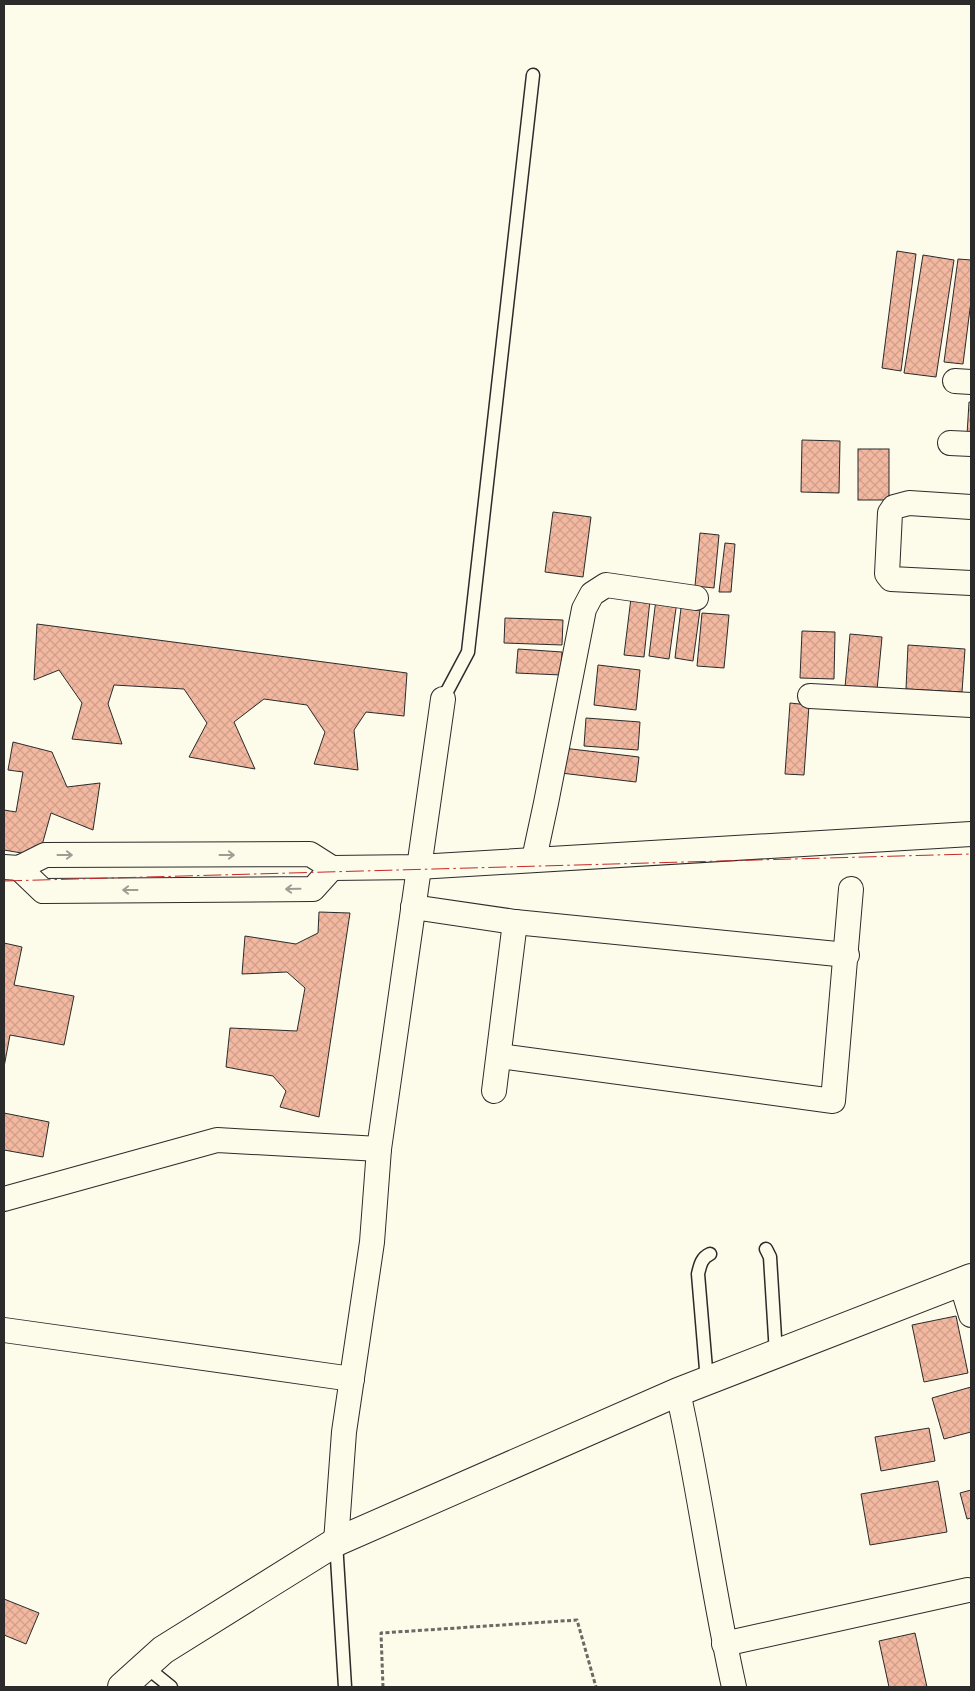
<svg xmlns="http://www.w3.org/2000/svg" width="975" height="1691" viewBox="0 0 975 1691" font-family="Spectral,serif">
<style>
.building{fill:url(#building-cross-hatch);stroke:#2b2b2b}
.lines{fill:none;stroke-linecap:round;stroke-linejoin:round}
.lane-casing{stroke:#2b2b2b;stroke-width:15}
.street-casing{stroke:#2b2b2b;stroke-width:26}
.secondary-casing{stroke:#2b2b2b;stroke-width:30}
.path{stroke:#6a6964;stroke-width:3;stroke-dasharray:4 2.5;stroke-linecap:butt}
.lane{stroke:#fdfbea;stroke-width:12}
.street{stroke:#fdfbea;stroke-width:24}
.secondary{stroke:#fdfbea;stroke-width:28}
.power{stroke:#c62828;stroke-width:1;stroke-dasharray:18 4 2.5 4;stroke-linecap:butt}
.oneway{stroke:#9e9d94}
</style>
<defs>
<pattern id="building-cross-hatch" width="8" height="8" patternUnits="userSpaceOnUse" patternTransform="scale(1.25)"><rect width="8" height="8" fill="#f2b8a0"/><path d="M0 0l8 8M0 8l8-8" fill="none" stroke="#d09e8a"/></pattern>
</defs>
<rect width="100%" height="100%" fill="#fdfbea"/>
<g class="building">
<polygon points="897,251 916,254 901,371 882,368"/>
<polygon points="923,255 954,260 936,377 904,373"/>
<polygon points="958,259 971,260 971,301 963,364 944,362"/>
<polygon points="969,402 971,402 971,435 967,435"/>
<polygon points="802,440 840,441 839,493 801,492"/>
<rect x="858" y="449" width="31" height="51"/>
<polygon points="553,512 591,517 583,577 545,572"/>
<polygon points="700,533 719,535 714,588 695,586"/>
<polygon points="725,543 735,544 731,592 719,592"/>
<polygon points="631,598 650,600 644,657 624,655"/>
<polygon points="656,599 677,601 669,659 649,656"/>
<polygon points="681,608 700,610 693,661 675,658"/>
<polygon points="702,613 729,615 724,668 697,666"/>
<polygon points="505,618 563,620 562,645 504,643"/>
<polygon points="37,624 407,673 404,716 366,712 354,730 358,770 314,764 325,732 307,705 264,699 234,722 255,769 189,757 207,723 184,689 114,685 108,704 122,744 72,739 82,703 59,670 34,680"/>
<polygon points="802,631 835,632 834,679 800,678"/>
<polygon points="850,634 882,637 877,690 845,687"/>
<polygon points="908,645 965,649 962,692 906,689"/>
<polygon points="518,649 562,652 561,675 516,673"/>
<polygon points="598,665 640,670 636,710 594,705"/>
<polygon points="790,703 809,705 804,775 785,774"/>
<polygon points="586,718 640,722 638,750 584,746"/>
<polygon points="13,742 52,752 67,787 100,783 93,830 51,813 39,856 4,850 4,810 16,812 23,772 8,770"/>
<polygon points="563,748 639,757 636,782 561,773"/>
<polygon points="319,912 350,913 319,1117 280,1107 286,1091 273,1076 226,1067 230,1028 297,1031 305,988 287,972 242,974 245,936 296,944 318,933"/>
<polygon points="4,943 22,947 14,985 74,996 64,1045 10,1035 4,1067"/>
<polygon points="4,1113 49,1122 43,1157 4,1150"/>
<polygon points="956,1316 968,1373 924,1382 912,1325"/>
<polygon points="971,1387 971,1432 944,1439 932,1398"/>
<polygon points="929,1428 935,1461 881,1471 875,1437"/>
<polygon points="938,1481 947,1532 870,1545 861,1494"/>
<polygon points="971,1490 971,1518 967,1519 960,1493"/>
<polygon points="4,1599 39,1613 26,1644 4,1635"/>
<polygon points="915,1633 927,1687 889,1687 879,1641"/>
</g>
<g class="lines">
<defs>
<g id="lane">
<polyline points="443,699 468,652 533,75"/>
<polyline points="766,1249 770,1257 776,1354"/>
<path d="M707 1381 698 1274C700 1266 701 1258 710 1254"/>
<polyline points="336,1542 345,1687"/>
<polyline points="145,1666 171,1687"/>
</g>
<g id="street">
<polyline points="955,381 971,382"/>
<polyline points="950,443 971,444"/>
<polyline points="971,507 909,503 894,507 890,513 887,574 891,579 971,583"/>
<polyline points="810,696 971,705"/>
<polyline points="534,859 546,803 584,609 592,594 606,585 696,598"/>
<polyline points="4,867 19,868 45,855 310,854 332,868 418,867 971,834"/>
<polyline points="19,868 43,891 313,889 332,868"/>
<polyline points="413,907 515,922 847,955"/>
<polyline points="499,1056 833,1101 851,889"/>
<polyline points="494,1091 515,922"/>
<polyline points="4,1199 217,1140 379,1149"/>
<polyline points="961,1282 971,1315"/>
<polyline points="4,1330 352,1379"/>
<path d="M678 1392C700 1490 712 1589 734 1687"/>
<polyline points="336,1542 344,1432 372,1242 379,1149 443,699"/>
<polyline points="724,1644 968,1590"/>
</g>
<polyline id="secondary" points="122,1687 163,1650 336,1542 678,1392 971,1278"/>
</defs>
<use href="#lane" class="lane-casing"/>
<use href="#street" class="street-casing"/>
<use href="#secondary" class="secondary-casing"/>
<polyline class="path" points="383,1687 381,1633 577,1620 596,1687"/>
<use href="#lane" class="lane"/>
<use href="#street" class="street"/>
<use href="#secondary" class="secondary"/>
<polyline class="power" points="4,881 971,854"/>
</g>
<defs><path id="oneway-shaft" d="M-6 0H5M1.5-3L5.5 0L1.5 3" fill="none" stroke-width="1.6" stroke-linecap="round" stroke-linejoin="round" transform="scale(1.25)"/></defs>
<g class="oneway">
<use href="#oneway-shaft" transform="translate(65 855)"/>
<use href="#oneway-shaft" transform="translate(227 855)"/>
<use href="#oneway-shaft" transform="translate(293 889) rotate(179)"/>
<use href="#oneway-shaft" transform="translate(130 890) rotate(180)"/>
</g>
<rect width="975" height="1691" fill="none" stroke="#2b2b2b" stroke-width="10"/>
</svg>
